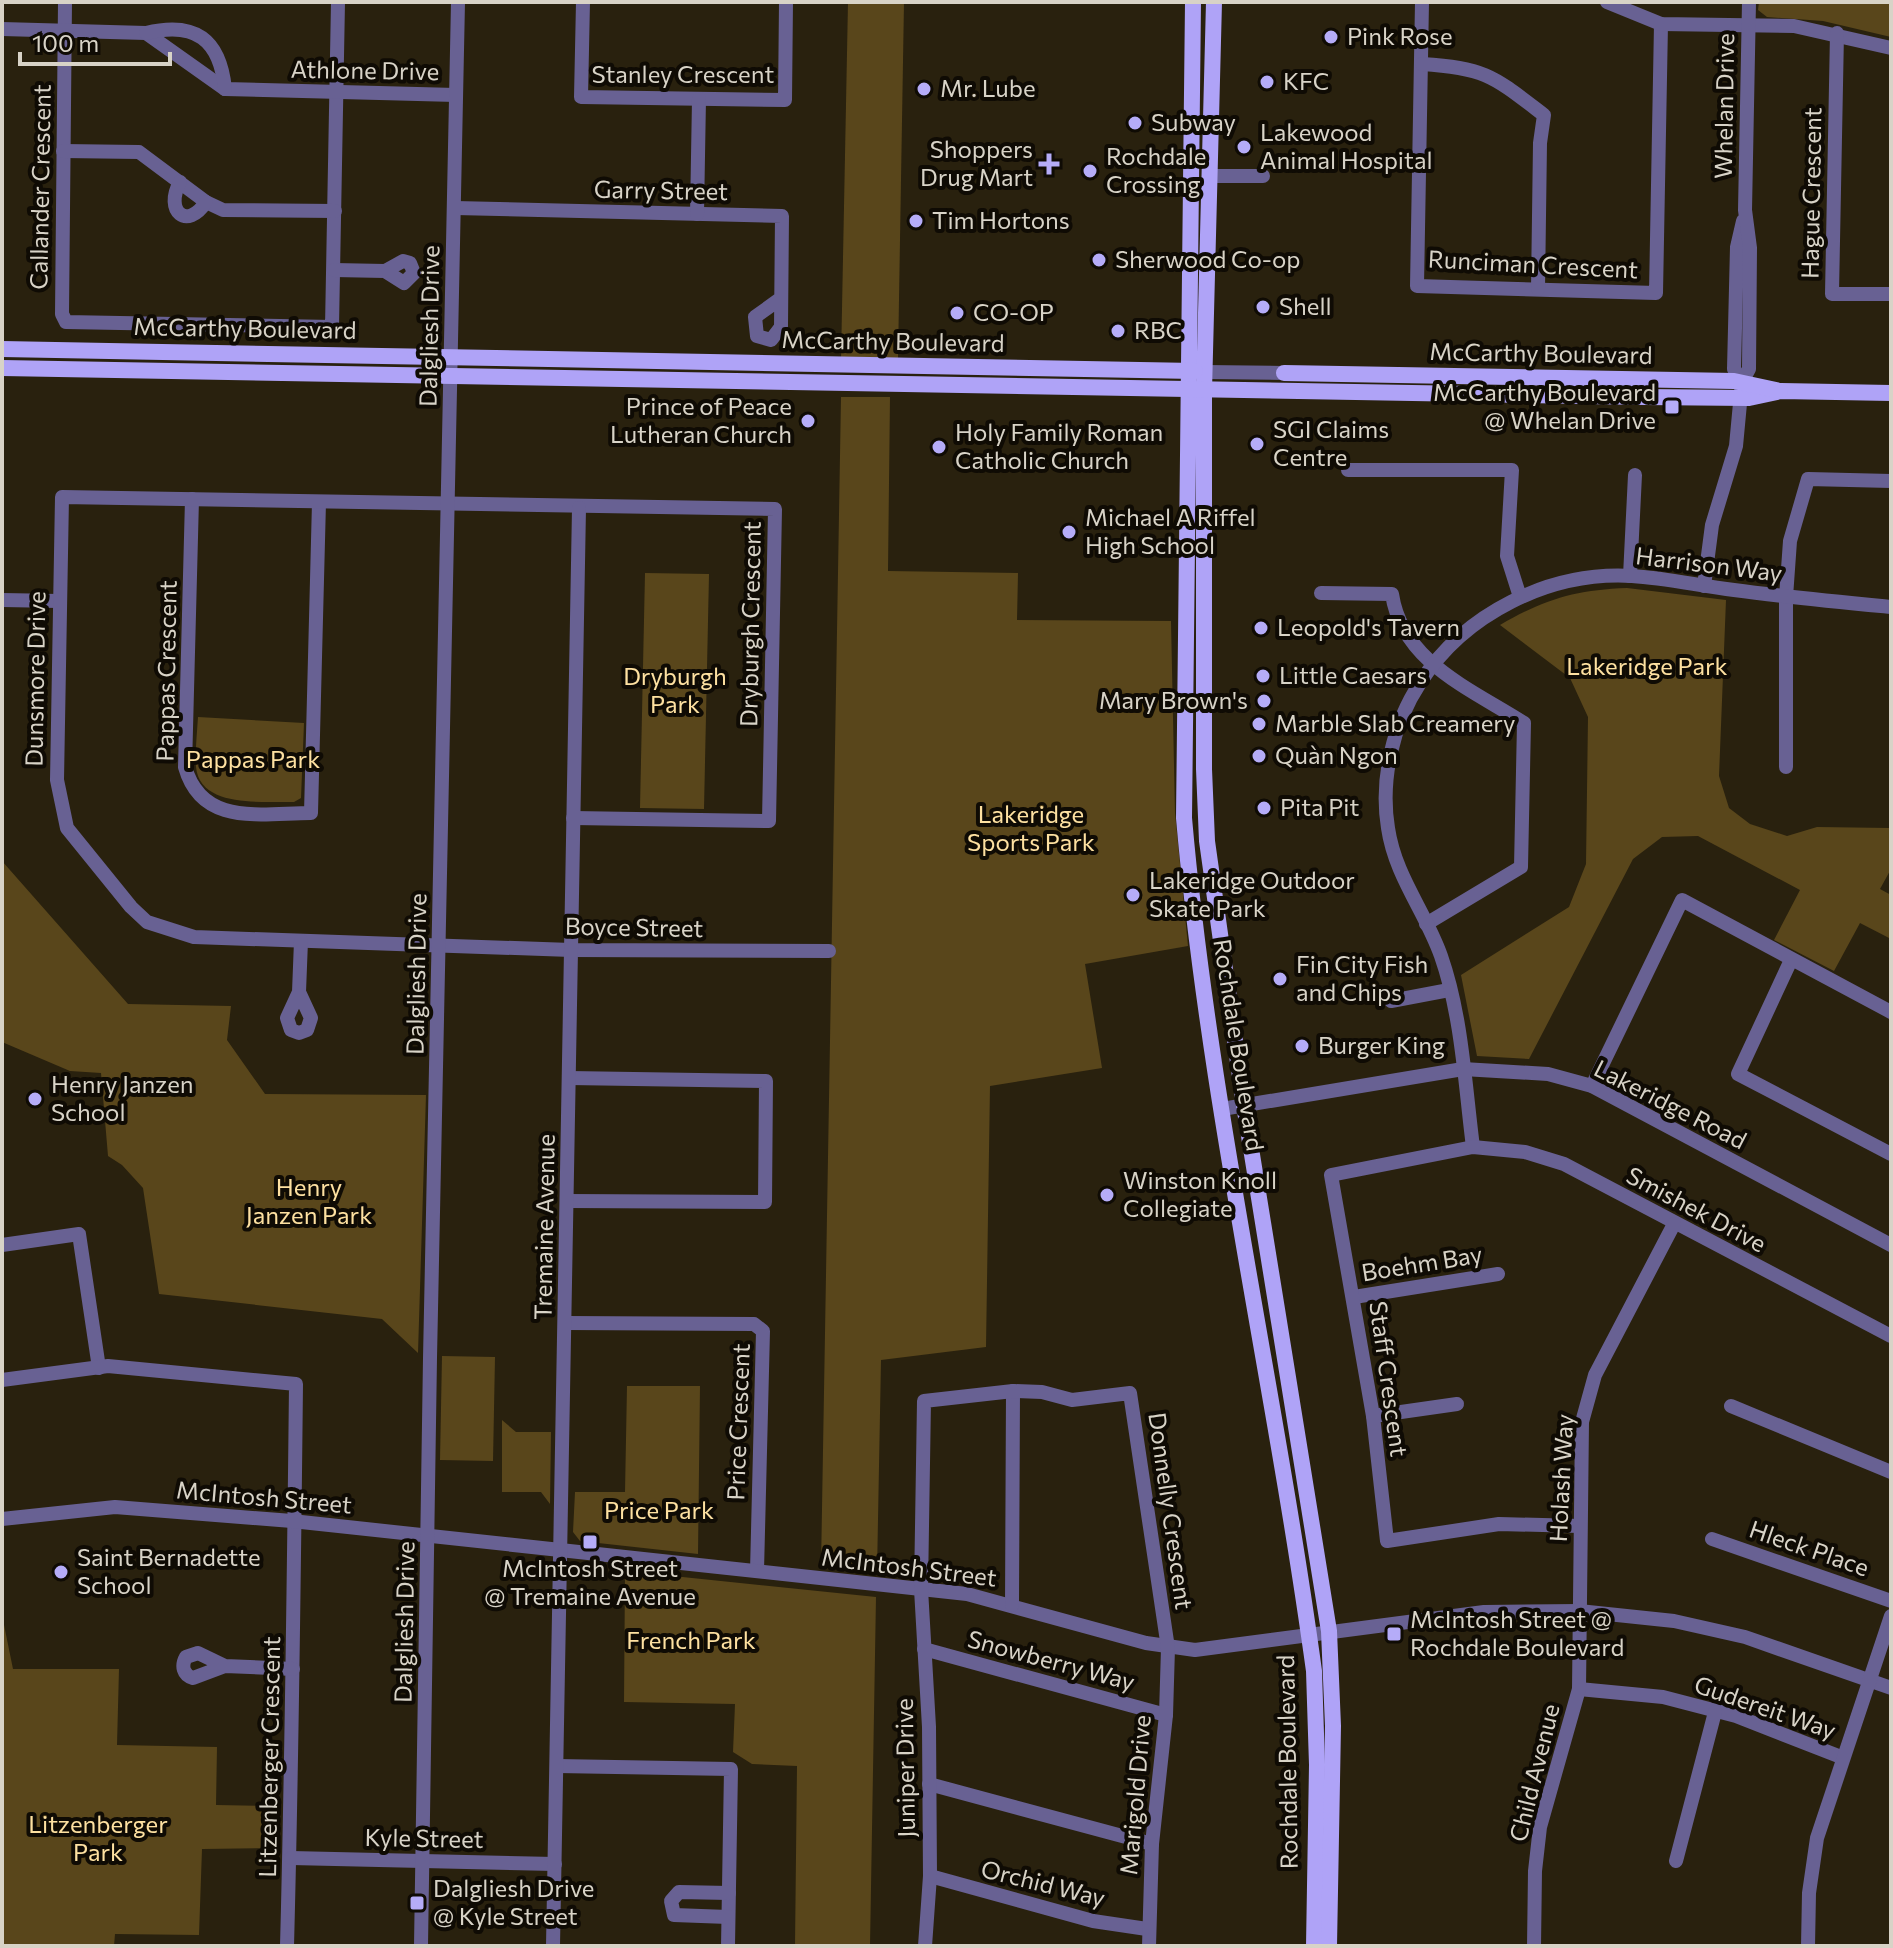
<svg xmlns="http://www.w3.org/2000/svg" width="1893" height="1948" viewBox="0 0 1893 1948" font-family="Commissioner,sans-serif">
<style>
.green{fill:#59461b}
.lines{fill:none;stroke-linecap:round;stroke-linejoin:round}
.minor{stroke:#686193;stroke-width:14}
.major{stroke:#afa3f7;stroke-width:16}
.poi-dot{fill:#b5acf8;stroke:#0f0b04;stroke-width:3}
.labels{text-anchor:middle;stroke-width:8;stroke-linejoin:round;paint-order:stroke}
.poi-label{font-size:24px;fill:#d8d3c7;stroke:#0f0b04;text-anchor:start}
.street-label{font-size:24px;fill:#d8d3c7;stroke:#0f0b04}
.park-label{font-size:24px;fill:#fee1a1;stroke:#0f0b04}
</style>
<rect width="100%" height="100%" fill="#29210e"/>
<g class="green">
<polygon points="848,2 904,2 898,359 841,360"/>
<polygon points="1759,2 1891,2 1891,37 1823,21 1767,17 1758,10"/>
<polygon points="841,397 890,397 888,571 1018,573 1017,620 1171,621 1175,813 1188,946 1085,964 1102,1068 990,1086 986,1347 881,1360 877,1573 821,1567"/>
<polygon points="645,573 709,574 704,809 640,808"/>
<path d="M1627 588 1726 600 1719 776 1729 808 1750 824 1787 836 1817 827 1890 828 1891 869 1880 889 1891 895V939L1860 923 1834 971 1774 940 1800 890 1698 836 1662 837 1633 859 1529 1059 1477 1056 1461 975 1569 907 1586 864 1588 717 1570 678 1500 625C1545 599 1575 590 1627 588Z"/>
<path d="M198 717 304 723 301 798 294 802C265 801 200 809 196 767 195 751 197 733 198 717Z"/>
<polygon points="2,861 128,1004 231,1006 227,1040 265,1094 426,1095 418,1353 382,1319 159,1294 143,1188 122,1165 108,1156 101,1073 70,1071 2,1042"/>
<polygon points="442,1356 495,1357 493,1461 440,1460"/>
<polygon points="627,1386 700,1386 698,1554 580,1541 573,1532 575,1492 625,1492"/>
<polygon points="502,1420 516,1432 551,1432 550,1504 541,1492 502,1492"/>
<polygon points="625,1571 876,1597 870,1946 795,1946 797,1766 752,1764 733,1752 735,1704 624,1702"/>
<polygon points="2,1615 13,1669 119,1669 117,1745 217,1747 216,1805 279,1806 278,1848 202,1849 199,1935 115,1934 114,1946 2,1946"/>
</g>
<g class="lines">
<g class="minor">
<polyline points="65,2 62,314 66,322 332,327 338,2"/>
<polyline points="583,2 581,97 785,100 786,2"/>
<polyline points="1422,2 1417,286 1656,293 1661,24"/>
<polyline points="1607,2 1661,24 1794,26 1891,48"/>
<polyline points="2,29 146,33 225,89 456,95"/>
<path d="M146 33C195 21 220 39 225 89"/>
<polyline points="1837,33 1832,294 1891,294"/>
<path d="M1422 64C1486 68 1493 76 1544 115L1540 143 1538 289"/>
<polyline points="63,151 139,152 206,202 223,210 335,211"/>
<polyline points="1210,176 1263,176"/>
<path d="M180 182C164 211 187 231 206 202"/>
<polyline points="455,208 782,216 781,327 771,340 757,336 755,317 780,299"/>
<polyline points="697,214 699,99"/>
<polyline points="334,270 385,271 403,261 410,263 414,273 404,283 385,271"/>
<polyline points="1205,372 1284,373"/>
<polyline points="1742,382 1734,369 1737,247 1743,221"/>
<polyline points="1348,470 1512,470 1507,556 1520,597"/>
<path d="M192 499 185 767C202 827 261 813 311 813L319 502"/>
<polyline points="1630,576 1635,475"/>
<polyline points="1704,586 1712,525 1736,446 1742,382 1749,369 1750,248 1745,210 1749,2"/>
<path d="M1321 593 1392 594C1402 662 1471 689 1524 723L1521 867 1426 924"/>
<polyline points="2,600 59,601"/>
<polyline points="1786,767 1786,597 1790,541 1808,479 1891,481"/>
<polyline points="573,818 769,821 775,509 62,497 57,780 67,828 131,907 147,922 194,937 571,950 829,951"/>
<polyline points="1791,960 1738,1074 1891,1154"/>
<polyline points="299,992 311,1018 307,1030 299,1033 291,1030 287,1018 299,992 301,941"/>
<polyline points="1391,1001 1449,990"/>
<polyline points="1592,1086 1682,900 1891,1012"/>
<polyline points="1222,1109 1463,1069 1548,1074 1592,1086 1891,1245"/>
<path d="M1473 1147C1465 1085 1462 1016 1441 956 1425 911 1395 876 1388 828 1380 779 1393 724 1420 683 1464 614 1549 571 1632 576 1666 578 1700 586 1734 590 1786 597 1839 602 1891 607"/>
<polyline points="567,1201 765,1202 766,1081 569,1078"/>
<polyline points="2,1245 79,1234 99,1368"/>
<polyline points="1354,1297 1498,1274"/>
<polyline points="566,1323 754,1324 763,1331 757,1571"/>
<path d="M2 1380 108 1366 296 1384C294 1572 292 1759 287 1946"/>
<polyline points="1731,1406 1891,1472"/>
<polyline points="1373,1416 1457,1404"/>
<polyline points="2,1519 115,1507 292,1521 921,1589 967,1594 1146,1643 1195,1650 1484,1612 1579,1611 1674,1621 1745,1637 1891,1688"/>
<polyline points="1580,1526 1499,1524 1387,1541 1373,1416 1331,1175 1473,1147 1525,1152 1564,1164 1891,1336"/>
<polyline points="1712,1539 1891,1601"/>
<polyline points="1012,1605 1013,1391"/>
<polyline points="924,1649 1166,1715"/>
<path d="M225 1666 193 1678C183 1675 181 1666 186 1657L198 1653 225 1666 293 1669"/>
<polyline points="1579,1689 1663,1697 1736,1716 1841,1757"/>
<polyline points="557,1766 731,1769 728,1946"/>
<polyline points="929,1784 1152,1844"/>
<polyline points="291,1858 555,1864"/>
<polyline points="1676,1861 1715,1712"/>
<polyline points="930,1876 1093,1921 1147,1929"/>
<polyline points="728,1917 674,1915 671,1901 679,1892 729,1893"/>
<polyline points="421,1946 430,1358 458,2"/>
<polyline points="553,1946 579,508"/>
<polyline points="925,1946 930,1876 929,1727 921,1589 924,1401 1013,1391 1042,1392 1072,1400 1130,1393 1168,1648 1166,1715 1152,1844 1149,1946"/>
<polyline points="1534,1946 1535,1871 1540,1827 1579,1689 1582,1422 1595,1375 1674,1224"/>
<polyline points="1808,1946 1809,1893 1817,1838 1891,1616"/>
</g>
<g class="major">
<path d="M1193 2 1184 818C1209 1104 1275 1386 1314 1671L1317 1765 1314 1946"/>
<polyline points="1214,2 1204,391 1204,769 1207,841 1244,1105 1329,1631 1333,1726 1329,1946"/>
<polyline points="2,349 1195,371"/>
<polyline points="2,368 1644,397 1749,398 1781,391 1891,393"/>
<polyline points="1284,373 1734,381 1780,391"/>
</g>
</g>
<g class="poi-dot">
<circle cx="1331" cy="37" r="8"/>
<circle cx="1267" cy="82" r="8"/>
<circle cx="924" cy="89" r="8"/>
<circle cx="1135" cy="123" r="8"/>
<circle cx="1244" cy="147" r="8"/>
<path d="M1045 152h8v8h8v8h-8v8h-8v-8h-8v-8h8z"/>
<circle cx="1090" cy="171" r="8"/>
<circle cx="916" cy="221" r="8"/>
<circle cx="1099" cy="260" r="8"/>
<circle cx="1263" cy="307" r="8"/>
<circle cx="957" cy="313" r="8"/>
<circle cx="1118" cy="331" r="8"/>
<rect x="1664" y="399" width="16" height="16" rx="4"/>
<circle cx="808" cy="421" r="8"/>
<circle cx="1257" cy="444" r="8"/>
<circle cx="939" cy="447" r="8"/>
<circle cx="1069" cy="532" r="8"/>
<circle cx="1261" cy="628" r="8"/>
<circle cx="1263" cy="676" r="8"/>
<circle cx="1264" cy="701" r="8"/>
<circle cx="1259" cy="724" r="8"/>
<circle cx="1259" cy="756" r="8"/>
<circle cx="1264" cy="808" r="8"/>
<circle cx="1133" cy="895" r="8"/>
<circle cx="1280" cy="979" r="8"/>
<circle cx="1302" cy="1046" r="8"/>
<circle cx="35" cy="1099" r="8"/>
<circle cx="1107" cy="1195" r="8"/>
<rect x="582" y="1534" width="16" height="16" rx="4"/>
<circle cx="61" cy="1572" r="8"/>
<rect x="1386" y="1626" width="16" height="16" rx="4"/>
<rect x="409" y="1895" width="16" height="16" rx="4"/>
</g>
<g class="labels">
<g class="poi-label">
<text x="1347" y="45">Pink Rose</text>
<text x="1283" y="90">KFC</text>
<text x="940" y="97">Mr. Lube</text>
<text x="1151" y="131">Subway</text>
<text x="1260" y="141">Lakewood<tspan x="1260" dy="28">Animal Hospital</tspan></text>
<text x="1033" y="158" text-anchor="end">Shoppers<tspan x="1033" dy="28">Drug Mart</tspan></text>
<text x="1106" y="165">Rochdale<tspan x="1106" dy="28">Crossing</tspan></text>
<text x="932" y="229">Tim Hortons</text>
<text x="1115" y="268">Sherwood Co-op</text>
<text x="1279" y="315">Shell</text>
<text x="973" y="321">CO-OP</text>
<text x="1134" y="339">RBC</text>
<text x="1656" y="401" text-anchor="end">McCarthy Boulevard<tspan x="1656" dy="28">@ Whelan Drive</tspan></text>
<text x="792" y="415" text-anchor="end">Prince of Peace<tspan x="792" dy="28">Lutheran Church</tspan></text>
<text x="1273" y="438">SGI Claims<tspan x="1273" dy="28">Centre</tspan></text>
<text x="955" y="441">Holy Family Roman<tspan x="955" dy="28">Catholic Church</tspan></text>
<text x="1085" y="526">Michael A Riffel<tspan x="1085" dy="28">High School</tspan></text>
<text x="1277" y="636">Leopold's Tavern</text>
<text x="1279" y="684">Little Caesars</text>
<text x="1248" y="709" text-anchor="end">Mary Brown's</text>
<text x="1275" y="732">Marble Slab Creamery</text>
<text x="1275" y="764">Quàn Ngon</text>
<text x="1280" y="816">Pita Pit</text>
<text x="1149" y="889">Lakeridge Outdoor<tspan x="1149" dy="28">Skate Park</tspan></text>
<text x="1296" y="973">Fin City Fish<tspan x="1296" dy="28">and Chips</tspan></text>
<text x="1318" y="1054">Burger King</text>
<text x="51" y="1093">Henry Janzen<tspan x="51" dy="28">School</tspan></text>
<text x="1123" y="1189">Winston Knoll<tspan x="1123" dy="28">Collegiate</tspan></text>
<text x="77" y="1566">Saint Bernadette<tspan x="77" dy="28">School</tspan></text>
<text x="590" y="1577" text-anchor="middle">McIntosh Street<tspan x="590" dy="28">@ Tremaine Avenue</tspan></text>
<text x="1410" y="1628">McIntosh Street @<tspan x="1410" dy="28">Rochdale Boulevard</tspan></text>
<text x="433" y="1897">Dalgliesh Drive<tspan x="433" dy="28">@ Kyle Street</tspan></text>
</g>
<g class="street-label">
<text transform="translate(365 71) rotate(1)" y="8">Athlone Drive</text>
<text x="683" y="83">Stanley Crescent</text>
<text transform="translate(1725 106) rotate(-89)" y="8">Whelan Drive</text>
<text transform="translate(41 187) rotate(-89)" y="8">Callander Crescent</text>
<text transform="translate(661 191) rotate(1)" y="8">Garry Street</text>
<text transform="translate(1812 193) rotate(-89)" y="8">Hague Crescent</text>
<text transform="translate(1533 265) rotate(3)" y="8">Runciman Crescent</text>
<text transform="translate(430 326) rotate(-89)" y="8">Dalgliesh Drive</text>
<text transform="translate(245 329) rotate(1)" y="8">McCarthy Boulevard</text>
<text transform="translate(893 342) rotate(1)" y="8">McCarthy Boulevard</text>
<text transform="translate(1541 354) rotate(1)" y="8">McCarthy Boulevard</text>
<text transform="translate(1709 565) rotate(7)" y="8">Harrison Way</text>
<text transform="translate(751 624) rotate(-89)" y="8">Dryburgh Crescent</text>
<text transform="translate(167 671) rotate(-89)" y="8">Pappas Crescent</text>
<text transform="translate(36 679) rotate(-89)" y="8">Dunsmore Drive</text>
<text transform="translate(634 928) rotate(1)" y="8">Boyce Street</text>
<text transform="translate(417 974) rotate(-89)" y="8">Dalgliesh Drive</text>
<text transform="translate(1238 1045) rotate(81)" y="8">Rochdale Boulevard</text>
<text transform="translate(1670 1105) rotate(27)" y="8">Lakeridge Road</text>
<text transform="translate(1696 1210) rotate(28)" y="8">Smishek Drive</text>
<text transform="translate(545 1227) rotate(-89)" y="8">Tremaine Avenue</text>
<text transform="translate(1422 1264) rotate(-9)" y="8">Boehm Bay</text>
<text transform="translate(1388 1379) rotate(82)" y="8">Staff Crescent</text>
<text transform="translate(739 1422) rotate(-88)" y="8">Price Crescent</text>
<text transform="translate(1562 1478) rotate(-87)" y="8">Holash Way</text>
<text transform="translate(264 1498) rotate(5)" y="8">McIntosh Street</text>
<text transform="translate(1170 1511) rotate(82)" y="8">Donnelly Crescent</text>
<text transform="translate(1809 1549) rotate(19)" y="8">Hleck Place</text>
<text transform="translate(909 1568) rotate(7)" y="8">McIntosh Street</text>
<text transform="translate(405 1622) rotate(-89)" y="8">Dalgliesh Drive</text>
<text transform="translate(1051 1661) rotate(15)" y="8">Snowberry Way</text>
<text transform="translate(1765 1708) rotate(19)" y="8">Gudereit Way</text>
<text transform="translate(270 1757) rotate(-89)" y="8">Litzenberger Crescent</text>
<text transform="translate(1288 1762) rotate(-91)" y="8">Rochdale Boulevard</text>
<text transform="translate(906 1768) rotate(-91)" y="8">Juniper Drive</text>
<text transform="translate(1535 1773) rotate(-76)" y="8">Child Avenue</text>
<text transform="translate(1136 1795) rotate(-85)" y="8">Marigold Drive</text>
<text transform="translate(424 1839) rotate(1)" y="8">Kyle Street</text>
<text transform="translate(1043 1884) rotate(14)" y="8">Orchid Way</text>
</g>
<g class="park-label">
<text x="1647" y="675">Lakeridge Park</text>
<text x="675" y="685">Dryburgh<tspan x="675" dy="28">Park</tspan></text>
<text x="253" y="768">Pappas Park</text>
<text x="1031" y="823">Lakeridge<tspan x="1031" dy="28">Sports Park</tspan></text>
<text x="309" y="1196">Henry<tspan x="309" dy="28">Janzen Park</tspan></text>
<text x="659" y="1519">Price Park</text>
<text x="691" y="1649">French Park</text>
<text x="98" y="1833">Litzenberger<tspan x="98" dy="28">Park</tspan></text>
</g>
</g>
<rect width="1893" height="1948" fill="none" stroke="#d8d3c7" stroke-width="8"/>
<path d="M20 52v12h150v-12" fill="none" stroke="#d8d3c7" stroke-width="4"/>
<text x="32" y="52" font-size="24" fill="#d8d3c7" stroke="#0f0b04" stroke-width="6" paint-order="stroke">100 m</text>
</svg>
